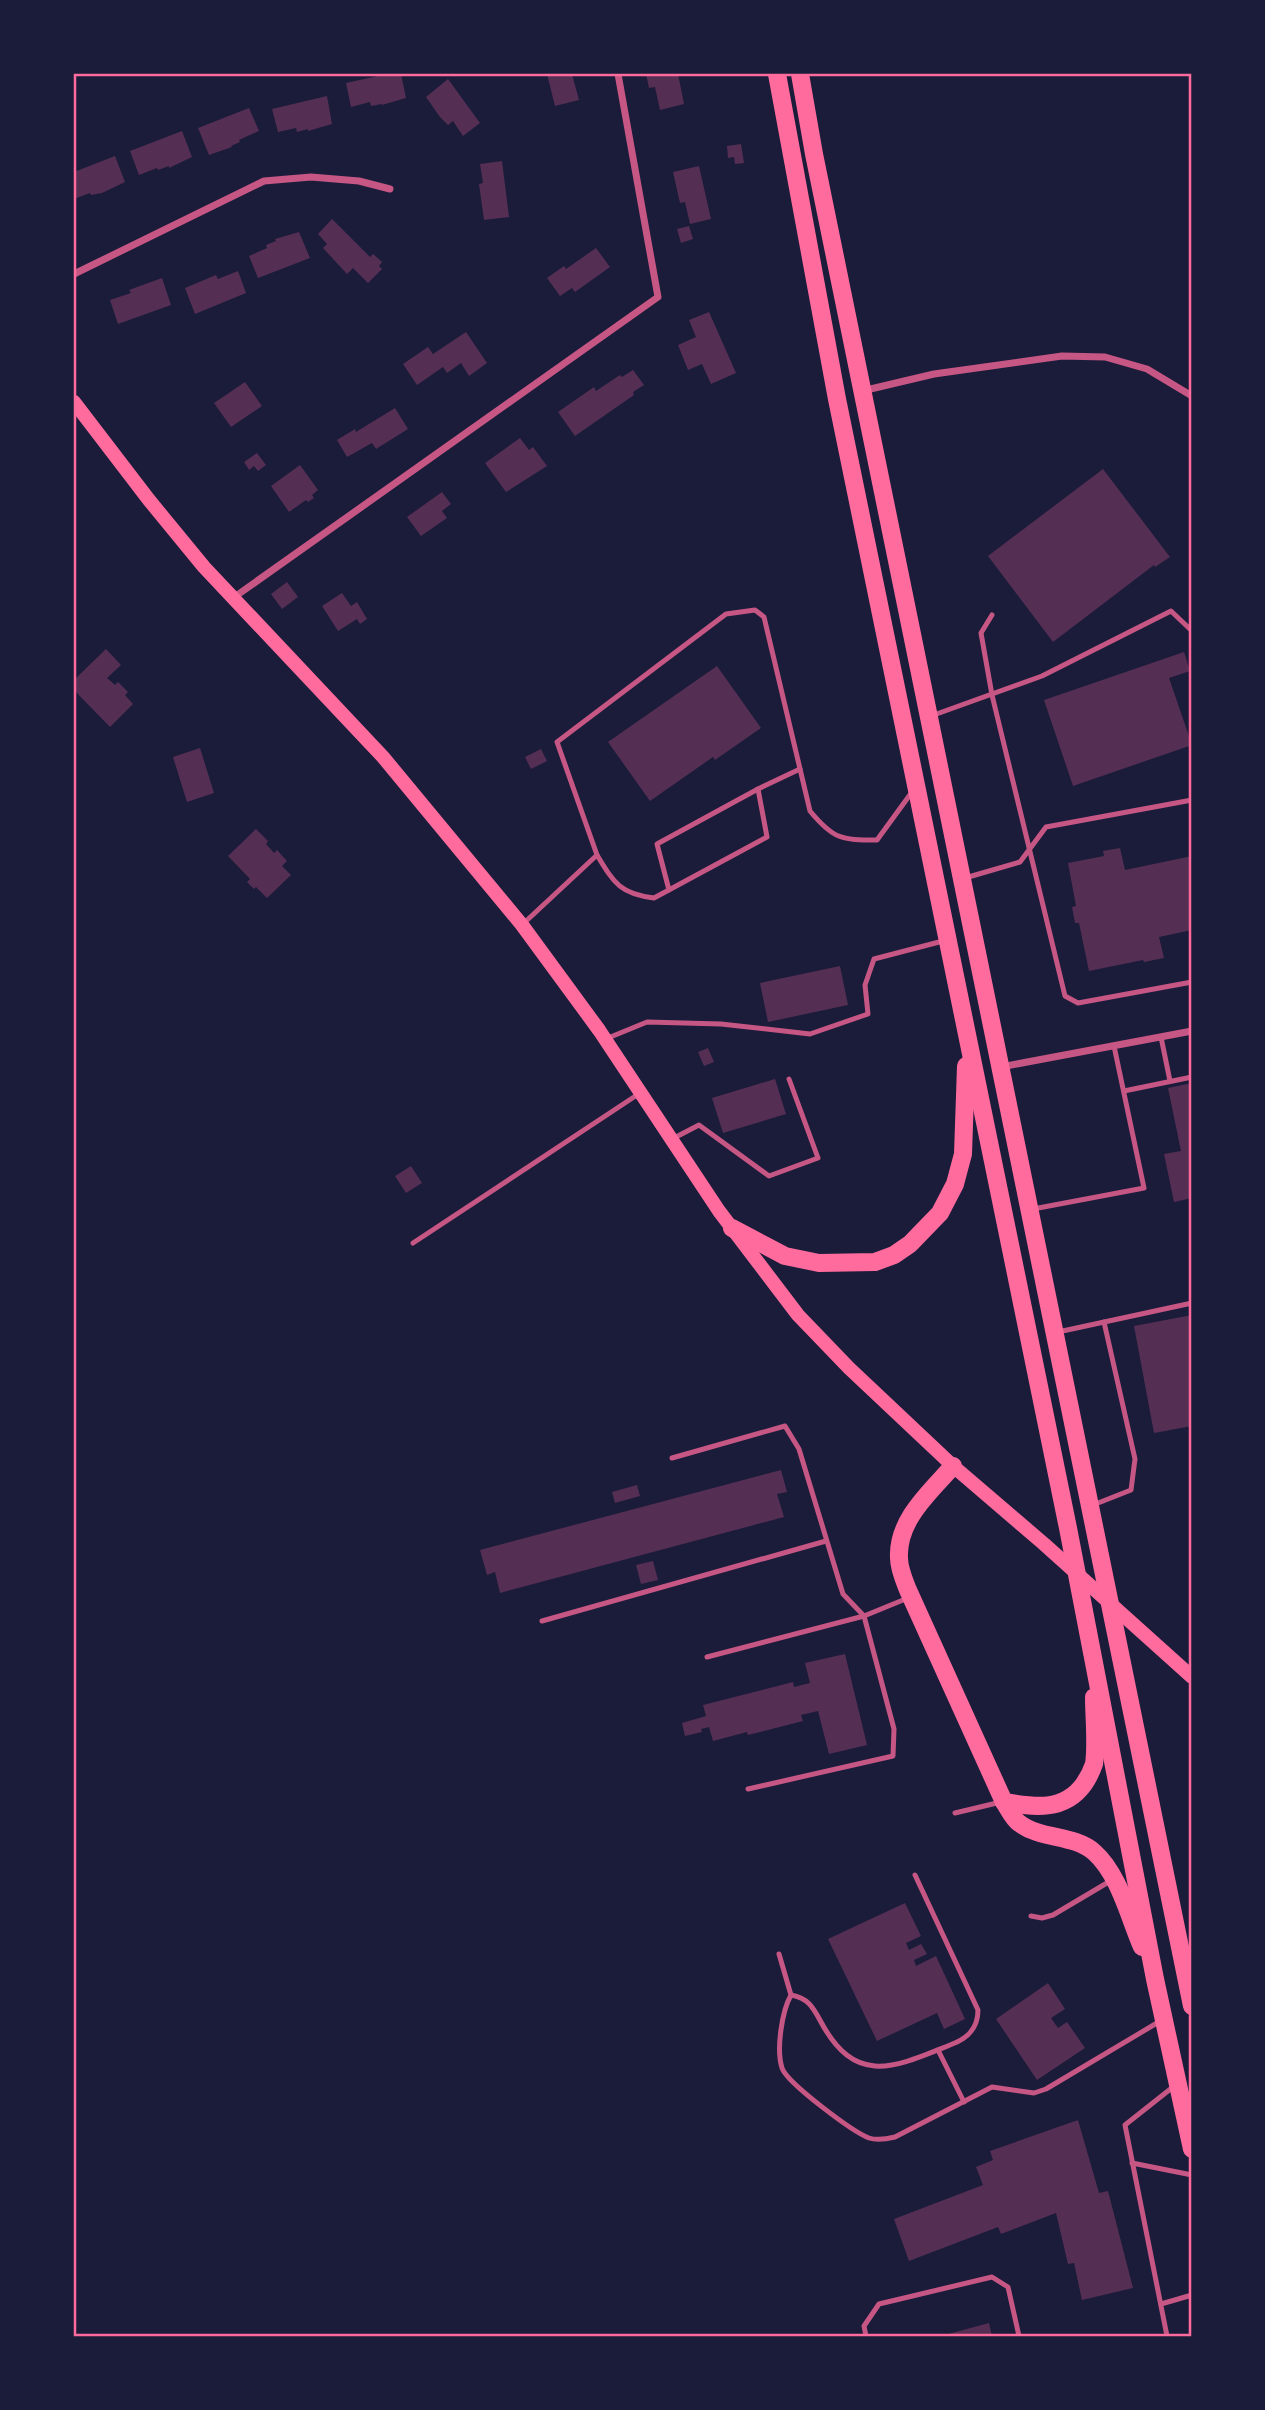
<svg xmlns="http://www.w3.org/2000/svg" width="1265" height="2410" viewBox="0 0 1265 2410" font-family="'Work Sans',sans-serif">
<style>
.building{fill:#542f53}
.lines{fill:none;stroke-linecap:round;stroke-linejoin:round}
.service{stroke:#c65784;stroke-width:5}
.minor{stroke:#c65784;stroke-width:7}
.secondary{stroke:#ff6b9d;stroke-width:14}
.trunk{stroke:#ff6b9d;stroke-width:18}
.neatline{fill:none;stroke:#ff6b9d;stroke-width:2.5}
</style>
<rect width="100%" height="100%" fill="#1b1b3a"/>
<g class="building">
<polygon points="387,74 401,74 406,98 382,105 382,104 371,106 370,102 351,107 346,83"/>
<polygon points="547,74 572,74 579,100 555,106"/>
<polygon points="646,74 678,74 684,104 660,110 655,87 649,88"/>
<polygon points="448,79 480,123 463,136 453,121 448,125 440,117 426,97"/>
<polygon points="327,96 332,124 308,131 308,129 297,132 296,128 278,132 272,109"/>
<polygon points="249,108 259,131 239,140 240,142 231,146 232,147 209,155 198,128"/>
<polygon points="182,131 192,157 169,168 169,166 158,170 157,168 139,175 130,151"/>
<polygon points="741,144 744,163 735,164 734,157 728,158 727,146"/>
<polygon points="115,156 125,182 102,193 91,195 90,193 74,199 74,172"/>
<polygon points="502,161 509,217 484,220 479,184 483,183 480,164"/>
<polygon points="699,166 711,219 690,224 685,202 680,203 673,172"/>
<polygon points="332,219 370,257 373,254 382,262 379,266 382,269 368,283 353,268 347,274 323,248 327,244 318,234"/>
<polygon points="689,226 693,239 681,243 677,229"/>
<polygon points="299,232 310,258 258,278 249,256 267,248 266,245 276,241 275,239"/>
<polygon points="596,248 610,267 575,292 572,288 560,296 547,278 564,266 566,269"/>
<polygon points="238,271 246,293 195,314 185,288 216,275 218,279"/>
<polygon points="162,278 171,305 118,324 110,300 131,293 129,290"/>
<polygon points="709,312 736,373 711,384 702,364 688,370 678,345 696,337 689,320"/>
<polygon points="466,332 487,363 469,376 461,363 447,373 443,367 417,385 403,364 428,347 433,354"/>
<polygon points="633,370 644,385 633,392 634,395 575,436 558,412 594,387 596,391 620,375 622,377"/>
<polygon points="245,382 262,406 231,427 214,403"/>
<polygon points="395,408 408,429 376,449 372,443 347,457 337,440 355,429 356,432"/>
<polygon points="520,438 529,450 533,447 547,466 506,492 485,463"/>
<polygon points="257,453 266,465 258,471 254,466 249,470 244,462"/>
<polygon points="300,465 318,490 312,495 314,498 308,502 306,500 289,512 271,486"/>
<polygon points="1103,469 1170,557 1155,567 1154,565 1053,642 988,556"/>
<polygon points="442,492 451,504 442,511 447,518 421,536 407,517"/>
<polygon points="287,582 298,597 282,609 271,594"/>
<polygon points="342,593 351,606 357,602 367,619 360,624 357,619 338,631 322,606"/>
<polygon points="106,649 121,665 107,678 115,685 118,682 128,692 125,695 133,704 110,727 74,690 74,680"/>
<polygon points="1184,652 1190,671 1169,678 1192,745 1073,786 1044,700"/>
<polygon points="717,666 761,728 715,760 713,757 650,801 608,742"/>
<polygon points="200,748 214,793 187,802 173,757"/>
<polygon points="541,749 547,761 531,769 525,757"/>
<polygon points="256,829 268,841 266,844 274,853 277,850 287,861 282,866 291,875 267,898 256,887 254,889 247,882 250,879 228,856"/>
<polygon points="1120,848 1125,870 1192,856 1192,930 1159,937 1164,958 1144,962 1143,960 1089,971 1079,923 1075,923 1072,907 1076,906 1068,863 1104,856 1103,851"/>
<polygon points="840,966 848,1005 768,1022 760,983"/>
<polygon points="708,1048 714,1062 704,1066 698,1052"/>
<polygon points="775,1079 786,1114 723,1133 712,1098"/>
<polygon points="1192,1083 1192,1198 1174,1202 1164,1154 1181,1151 1168,1088"/>
<polygon points="411,1166 422,1183 406,1193 395,1176"/>
<polygon points="1192,1315 1192,1426 1154,1433 1134,1326"/>
<polygon points="781,1470 787,1492 777,1494 784,1517 500,1593 495,1572 487,1575 480,1550"/>
<polygon points="637,1485 640,1496 615,1503 612,1492"/>
<polygon points="653,1561 658,1580 641,1584 636,1565"/>
<polygon points="845,1654 867,1745 829,1754 818,1711 801,1715 803,1721 748,1735 747,1732 713,1741 709,1727 701,1729 702,1732 685,1736 682,1723 706,1716 703,1705 793,1682 794,1687 810,1683 805,1663"/>
<polygon points="905,1903 921,1936 906,1943 909,1950 921,1944 927,1954 914,1960 916,1966 936,1956 965,2019 944,2029 937,2013 877,2041 828,1939"/>
<polygon points="1048,1983 1065,2009 1051,2018 1058,2028 1067,2022 1085,2048 1037,2080 996,2019"/>
<polygon points="1078,2120 1099,2193 1108,2191 1133,2288 1082,2300 1074,2263 1068,2264 1056,2213 1001,2234 998,2227 909,2261 894,2219 983,2185 976,2167 993,2160 990,2151"/>
<polygon points="989,2323 992,2336 941,2336"/>
</g>
<g class="lines">
<g class="service">
<polyline points="992,615 981,633 992,695 1065,996 1078,1003 1192,982"/>
<polyline points="931,716 1042,676 1171,611 1192,631"/>
<path d="M597 855C614 883 620 894 654 898L767 837 758 789 800 769"/>
<polyline points="965,878 1020,862 1046,827 1192,800"/>
<polyline points="669,890 657,844 758,789"/>
<path d="M524 923 597 855 557 742 726 614 755 610 764 617 810 811C833 839 841 840 877 840L912 792"/>
<polyline points="1161,1037 1170,1081"/>
<polyline points="608,1038 647,1022 721,1024 810,1034 868,1014 865,985 874,959 943,941"/>
<polyline points="1124,1091 1192,1077"/>
<polyline points="674,1138 699,1125 769,1176 818,1158 789,1079"/>
<polyline points="1033,1209 1144,1188 1114,1046"/>
<polyline points="413,1243 640,1093"/>
<polyline points="1058,1332 1192,1303"/>
<polyline points="672,1458 785,1426 799,1449 843,1594 864,1616 707,1657"/>
<polyline points="1093,1505 1131,1490 1135,1459 1104,1322"/>
<polyline points="542,1621 826,1541"/>
<polyline points="748,1789 893,1756 894,1729 864,1616 908,1598"/>
<polyline points="955,1813 1001,1802"/>
<polyline points="1031,1916 1042,1918 1053,1915 1112,1880"/>
<path d="M779 1954 791 1995C782 2011 776 2049 782 2068 787 2083 853 2132 869 2138 878 2141 887 2139 895 2137L992 2087 1034 2093 1046 2089 1162 2020"/>
<path d="M791 1995C808 1998 813 2007 821 2022 856 2087 895 2067 950 2045 967 2039 978 2029 978 2010L915 1875"/>
<polyline points="938,2050 964,2102"/>
<polyline points="1132,2163 1192,2175"/>
<polyline points="1161,2304 1192,2295"/>
<polyline points="866,2336 864,2326 879,2304 992,2277 1008,2287 1019,2336"/>
<polyline points="1167,2336 1125,2125 1173,2087"/>
</g>
<g class="minor">
<polyline points="74,274 264,181 311,177 359,181 390,189"/>
<polyline points="862,391 934,374 1062,356 1105,357 1147,369 1192,396"/>
<polyline points="233,598 658,297 618,74"/>
<polyline points="1001,1067 1192,1031"/>
</g>
<polyline class="secondary" points="74,402 149,500 204,567 383,757 522,925 599,1030 719,1211 798,1315 849,1368 953,1466 1044,1544 1192,1677"/>
<g class="trunk">
<polyline points="777,74 837,399 1068,1528 1155,1979 1192,2149"/>
<polyline points="800,74 814,154 1192,2006"/>
<polyline points="732,1228 785,1256 819,1263 875,1262 894,1255 910,1244 940,1213 955,1184 963,1154 966,1066"/>
<path d="M953 1466C930 1492 897 1520 899 1558 899 1569 904 1580 908 1590L1004 1802C1008 1808 1013 1819 1019 1823 1041 1840 1073 1834 1094 1852 1119 1874 1129 1917 1142 1947"/>
<path d="M1004 1802C1034 1807 1064 1812 1084 1784 1088 1778 1092 1770 1094 1764 1097 1745 1094 1717 1094 1697"/>
</g>
</g>
<rect width="1265" height="2410" fill="none" stroke="#1b1b3a" stroke-width="150"/>
<rect x="75" y="75" width="1115" height="2260" class="neatline"/>
</svg>
